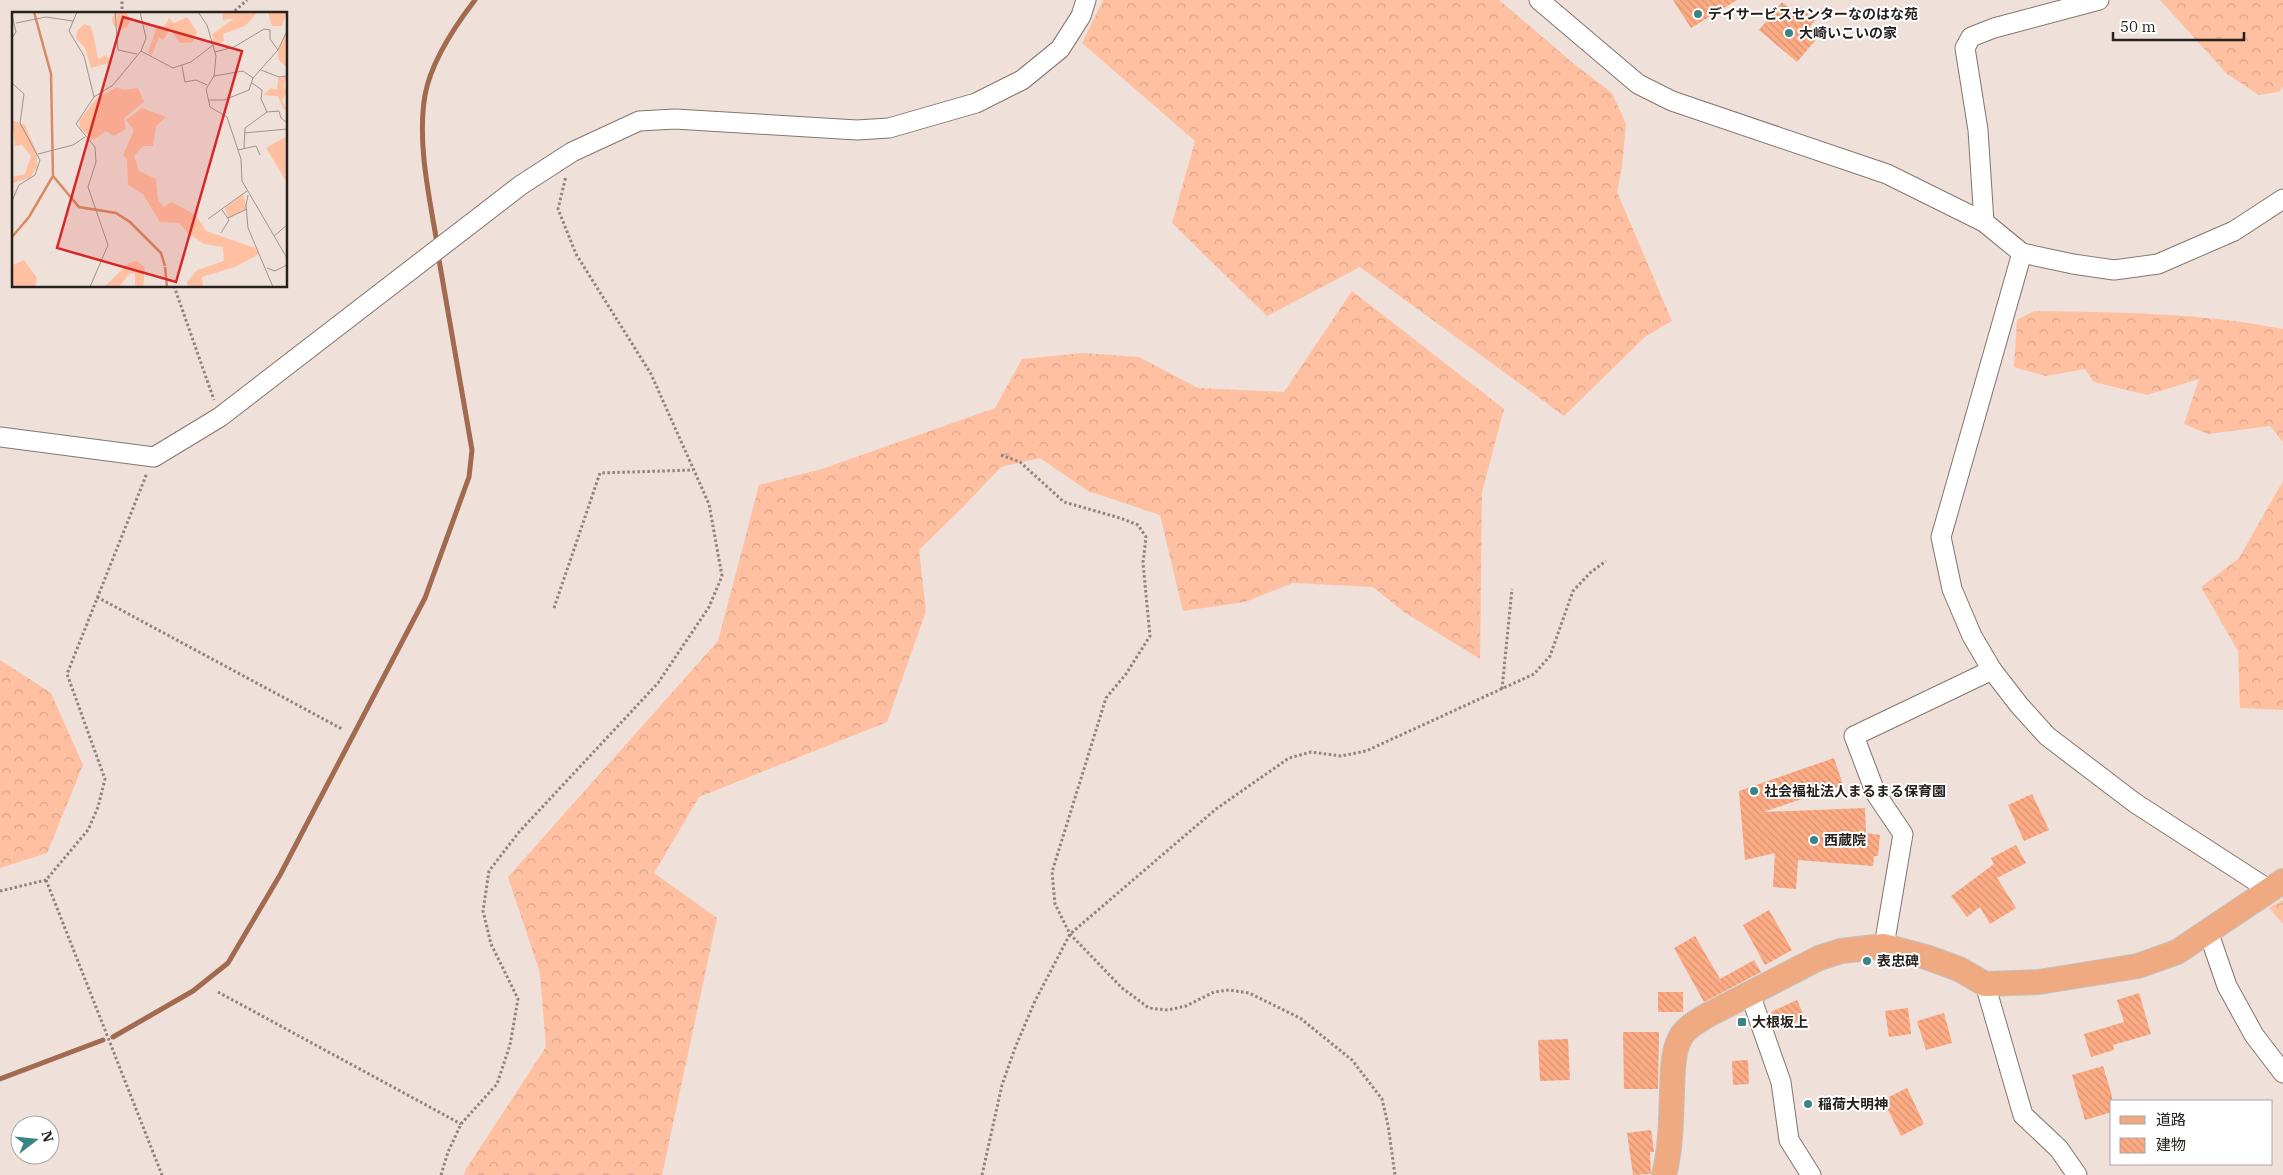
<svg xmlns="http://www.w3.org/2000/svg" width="2283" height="1175" viewBox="0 0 2283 1175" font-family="'IBM Plex Serif','Noto Sans JP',serif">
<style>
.forest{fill:url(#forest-crowns)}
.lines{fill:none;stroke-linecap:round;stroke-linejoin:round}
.stream{stroke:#a26a4e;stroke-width:5}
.building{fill:url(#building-back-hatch)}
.minor-casing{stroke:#83766f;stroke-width:21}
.major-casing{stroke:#c3c1c0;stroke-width:26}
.path{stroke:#8e847e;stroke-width:3;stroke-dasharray:2.5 2.5;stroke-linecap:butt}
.minor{stroke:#fff;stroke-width:19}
.major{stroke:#efaa81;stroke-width:24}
.poi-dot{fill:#3b8485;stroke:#fff;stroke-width:2}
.labels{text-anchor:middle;stroke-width:4;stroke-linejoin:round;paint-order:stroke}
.poi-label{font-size:14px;font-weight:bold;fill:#27211e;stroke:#fff;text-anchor:start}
.inset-river{fill:none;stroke:#d78a63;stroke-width:2.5}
.inset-road{fill:none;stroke:#9f948e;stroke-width:1}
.view{fill:#d62828;fill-opacity:0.15;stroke:#d62828;stroke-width:2.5}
.inset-edge{fill:none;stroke:#27211e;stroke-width:2.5}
</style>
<defs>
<pattern id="forest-crowns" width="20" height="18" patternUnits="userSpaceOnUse" patternTransform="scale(1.25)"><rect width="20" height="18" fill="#fec0a1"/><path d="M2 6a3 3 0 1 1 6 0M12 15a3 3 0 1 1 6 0" fill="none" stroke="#daa58a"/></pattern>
<pattern id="building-back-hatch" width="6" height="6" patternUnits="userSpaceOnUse" patternTransform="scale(1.25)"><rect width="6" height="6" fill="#fcab84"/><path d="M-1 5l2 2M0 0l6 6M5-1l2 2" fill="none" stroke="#d89372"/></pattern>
</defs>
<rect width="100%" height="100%" fill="#efe0d9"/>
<g class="forest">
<polygon points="1103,0 1499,0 1574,64 1612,93 1626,124 1622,167 1617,192 1672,321 1646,336 1564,416 1360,267 1267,316 1172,223 1195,141 1082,43"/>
<polygon points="2160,0 2283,0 2283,86 2279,92 2259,95 2227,74"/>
<polygon points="1352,291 1504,409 1482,492 1480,659 1404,612 1373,587 1293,583 1245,602 1183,611 1160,515 1088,491 1040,458 1001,467 962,508 919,550 926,611 887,722 699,797 654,873 717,918 662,1175 464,1175 466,1169 546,1047 540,973 508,877 718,641 759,485 822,469 995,408 1022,359 1083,353 1139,357 1198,388 1284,392"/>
<path d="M2034 311C2116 312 2203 313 2283 329V442L2270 426 2208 434 2184 424 2199 379 2147 395 2094 382 2085 369 2046 376 2014 367 2017 320Z"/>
<polygon points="2283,481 2283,710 2240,708 2238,651 2201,587 2239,558"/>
<polygon points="0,660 51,693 83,765 47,853 0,868"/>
<polygon points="2283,900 2283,924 2269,908"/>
</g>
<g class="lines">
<g class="stream">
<path d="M437 243C429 195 417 143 425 95 431 62 455 26 475 0"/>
<polyline points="113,1037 193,991 228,963 280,875 425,598 469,477 472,450 438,254"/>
<polyline points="0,1079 103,1040"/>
</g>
</g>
<g class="building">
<polygon points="1673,0 1737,0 1691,28"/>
<polygon points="1782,2 1794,11 1798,6 1815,20 1809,28 1819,36 1797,62 1759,30"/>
<polygon points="1834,758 1843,785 1763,812 1865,808 1866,833 1880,835 1878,856 1874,856 1873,866 1798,860 1796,889 1773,887 1775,853 1745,860 1739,791"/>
<polygon points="2032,794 2049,830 2024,841 2008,805"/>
<polygon points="2016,845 2026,863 1997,878 2016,908 1990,924 1980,907 1967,917 1951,896 1994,864 1991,858"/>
<polygon points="1769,910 1792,950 1765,965 1743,925"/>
<polygon points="1695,936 1720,979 1754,960 1761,972 1704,1002 1674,948"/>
<rect x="1658" y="992" width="25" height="20"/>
<polygon points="2139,993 2151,1034 2113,1045 2114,1050 2091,1057 2084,1034 2124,1022 2117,1000"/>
<polygon points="1797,1000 1805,1018 1779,1030 1771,1012"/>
<polygon points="1908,1008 1911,1034 1889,1037 1885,1011"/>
<polygon points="1944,1013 1952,1043 1926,1050 1917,1021"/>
<polygon points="1623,1032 1659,1032 1658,1089 1624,1089"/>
<polygon points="1568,1039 1570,1080 1540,1081 1538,1040"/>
<polygon points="1748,1060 1749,1084 1733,1085 1732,1061"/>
<polygon points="2103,1066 2112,1096 2112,1112 2085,1120 2072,1075"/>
<polygon points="1907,1088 1924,1124 1901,1136 1883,1100"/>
<polygon points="1651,1130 1654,1152 1650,1152 1651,1174 1633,1175 1627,1133"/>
</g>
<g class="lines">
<defs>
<g id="minor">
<polyline points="1539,0 1638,84 1672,101 1887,174 1984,222 2022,253 2073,264 2114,270 2158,264 2234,231 2283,199"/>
<polyline points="1984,222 1978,130 1965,48 1971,37 1994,28 2099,0"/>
<polyline points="2022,253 1941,537 1952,589 1972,636 1992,670 2019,705 2047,736 2135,803 2268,889"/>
<polyline points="0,437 154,457 220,417 521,185 572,152 639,121 675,119 857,130 889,128 976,103 1022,80 1060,49 1081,16 1086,0"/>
<polyline points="2208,931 2227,986 2254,1035 2283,1073"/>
<polyline points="1884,946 1903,834 1876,794 1854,736 1992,670"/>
<polyline points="1985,984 2023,1115 2059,1149 2077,1175"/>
<polyline points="1750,994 1781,1082 1789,1140 1811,1175"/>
</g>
<path id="major" d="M1664 1175C1671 1148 1671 1119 1672 1091 1673 1073 1672 1050 1682 1035 1688 1026 1697 1022 1706 1016L1819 958 1841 951 1884 946 1926 957 1959 969 1985 984 2039 982 2138 966 2177 952 2283 881"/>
</defs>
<use href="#minor" class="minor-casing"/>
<use href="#major" class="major-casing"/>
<g class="path">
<polyline points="122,14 122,0"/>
<polyline points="231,14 247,0"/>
<polyline points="174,286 214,400"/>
<polyline points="1001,455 1020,462 1064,502 1120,518 1138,525 1146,537 1143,563 1150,636 1126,674 1106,698 1052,872 1055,904 1070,934 1122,988 1149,1008 1168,1010 1186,1006 1214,992 1229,990 1249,993 1300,1018 1352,1060 1382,1099 1388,1125 1395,1175"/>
<polyline points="97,597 342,729"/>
<polyline points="554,608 600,473 693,470"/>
<polyline points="1502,689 1512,589"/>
<polyline points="46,880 162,1175"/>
<polyline points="0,891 46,880 88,830 98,807 105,779 67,674 147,473"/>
<polyline points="218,992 461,1124"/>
<polyline points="441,1175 448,1152 461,1124 497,1084 510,1045 518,999 491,944 483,911 489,871 519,832 658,683 709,607 722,576 709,504 651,374 576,254 558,209 566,176"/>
<polyline points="982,1175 1002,1085 1015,1048 1035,1001 1070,934 1216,809 1289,758 1311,752 1341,756 1366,751 1534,674 1550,656 1573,591 1591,572 1606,561"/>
</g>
<use href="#minor" class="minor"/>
<use href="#major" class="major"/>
</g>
<g class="poi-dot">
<circle cx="1698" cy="14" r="5"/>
<circle cx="1789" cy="33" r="5"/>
<circle cx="1754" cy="791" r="5"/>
<circle cx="1814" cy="840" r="5"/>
<circle cx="1867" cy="961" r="5"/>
<rect x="1737" y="1017" width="10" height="10" rx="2.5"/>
<circle cx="1808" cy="1104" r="5"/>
</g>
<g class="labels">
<g class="poi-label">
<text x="1708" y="19">デイサービスセンターなのはな苑</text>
<text x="1799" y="38">大崎いこいの家</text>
<text x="1764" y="796">社会福祉法人まるまる保育園</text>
<text x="1824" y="845">西蔵院</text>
<text x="1877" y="966">表忠碑</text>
<text x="1752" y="1027">大根坂上</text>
<text x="1818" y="1109">稲荷大明神</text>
</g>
</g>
<g transform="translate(12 12)">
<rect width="275" height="275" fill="#efe0d9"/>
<path d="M100 8a9 9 0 1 1 18 0a9 9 0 1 1-18 0ZM210 0H246L233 14 211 22 212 29 202 33 200 22 223 6 211 8ZM256 0H275L270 14H260ZM175 5 185 20 181 30 168 31 158 17 151 28 147 25 140 43 136 41 145 14H153L157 6 162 11ZM72 12 78 14 81 21 86 47 93 43 100 50 79 56 73 36 64 26 65 19ZM275 19V53L273 54 266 47V38ZM275 65 272 74 275 81 270 88 275 98 271 97 266 84 251 83 259 76 265 78 266 66ZM105 75 111 78 126 76 132 90 112 106 114 117 102 124 94 119 81 128 68 116 67 109 84 87ZM130 96 154 105 144 114 141 134H131L122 144 127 159 144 167 146 188 152 195 159 190 184 203 194 219 243 236 247 242 223 255 190 265 191 275H176L175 270 185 258 212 249 211 235 192 232 177 222 167 211 148 210 131 182 116 173 115 147 111 143 122 118 114 108ZM0 108 13 113 25 141V155L18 166 0 171V165L13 162 19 144 10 133 3 134ZM275 124V169H274L254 136ZM12 248 25 266 23 275H0L1 253ZM125 249 133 256 131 275H123V262L118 261 107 275H92L117 251Z" fill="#fec0a1"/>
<path d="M231 182 235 197 216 206 213 196Z" fill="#fec0a1"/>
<path class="inset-river" d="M41 164 67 195 104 201 118 210 149 241 153 254M0 225 17 205 41 164 39 62 22 0M153 255 155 275"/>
<path class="inset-road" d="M65 0 57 19 72 44 82 85M103 0 106 38 125 42M186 0 195 13 204 44 202 64 194 77 198 95 215 105 229 147 230 169 275 246M0 3 4 20 0 26M4 11 34 5 61 9M129 39 161 56 179 50 201 33M203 40 222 35 252 17 258 18V27L266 38M170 54 173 70 184 68 195 73M249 58 267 65 275 64M202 64 231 59 241 66M0 71 12 82 8 111 28 148 23 163 7 173 0 189M196 88H212L237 78 241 66 266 38 275 19M255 100 267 99 269 106 274 110M232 121 275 117V109M232 136 233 116 255 100 249 87 250 78 240 71M226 138 244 134 248 143M26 142 61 133 73 125M236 183 234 193 236 216 261 275M216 206 235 197M196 207 235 179M209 221 217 208 210 198M262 224 275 213M255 256 263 259 275 253M78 275 96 233 76 175 84 150 83 135 64 112 82 85 101 73 129 39 134 26 128 0"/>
<path class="view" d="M111 5 230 39 164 270 45 236Z"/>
<rect width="275" height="275" class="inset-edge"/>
</g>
<rect x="2110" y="1100" width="162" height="65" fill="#ffffff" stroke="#a9a6a5"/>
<rect x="2120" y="1116" width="25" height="8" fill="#efaa81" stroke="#a9a6a5"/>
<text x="2156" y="1125" font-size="15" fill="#27211e">道路</text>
<rect x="2120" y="1138" width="25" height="15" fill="url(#building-back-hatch)" stroke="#a9a6a5"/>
<text x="2156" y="1150" font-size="15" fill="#27211e">建物</text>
<g transform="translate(35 1140) rotate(74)"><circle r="24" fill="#ffffff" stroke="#a9a6a5"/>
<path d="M0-4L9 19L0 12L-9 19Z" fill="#3b8485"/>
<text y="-8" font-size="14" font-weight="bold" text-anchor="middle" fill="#27211e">N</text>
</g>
<path d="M2113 32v8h131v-8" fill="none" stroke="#27211e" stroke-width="2.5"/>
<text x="2120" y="32" font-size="15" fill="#27211e" stroke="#ffffff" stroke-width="4" paint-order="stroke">50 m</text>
</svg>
